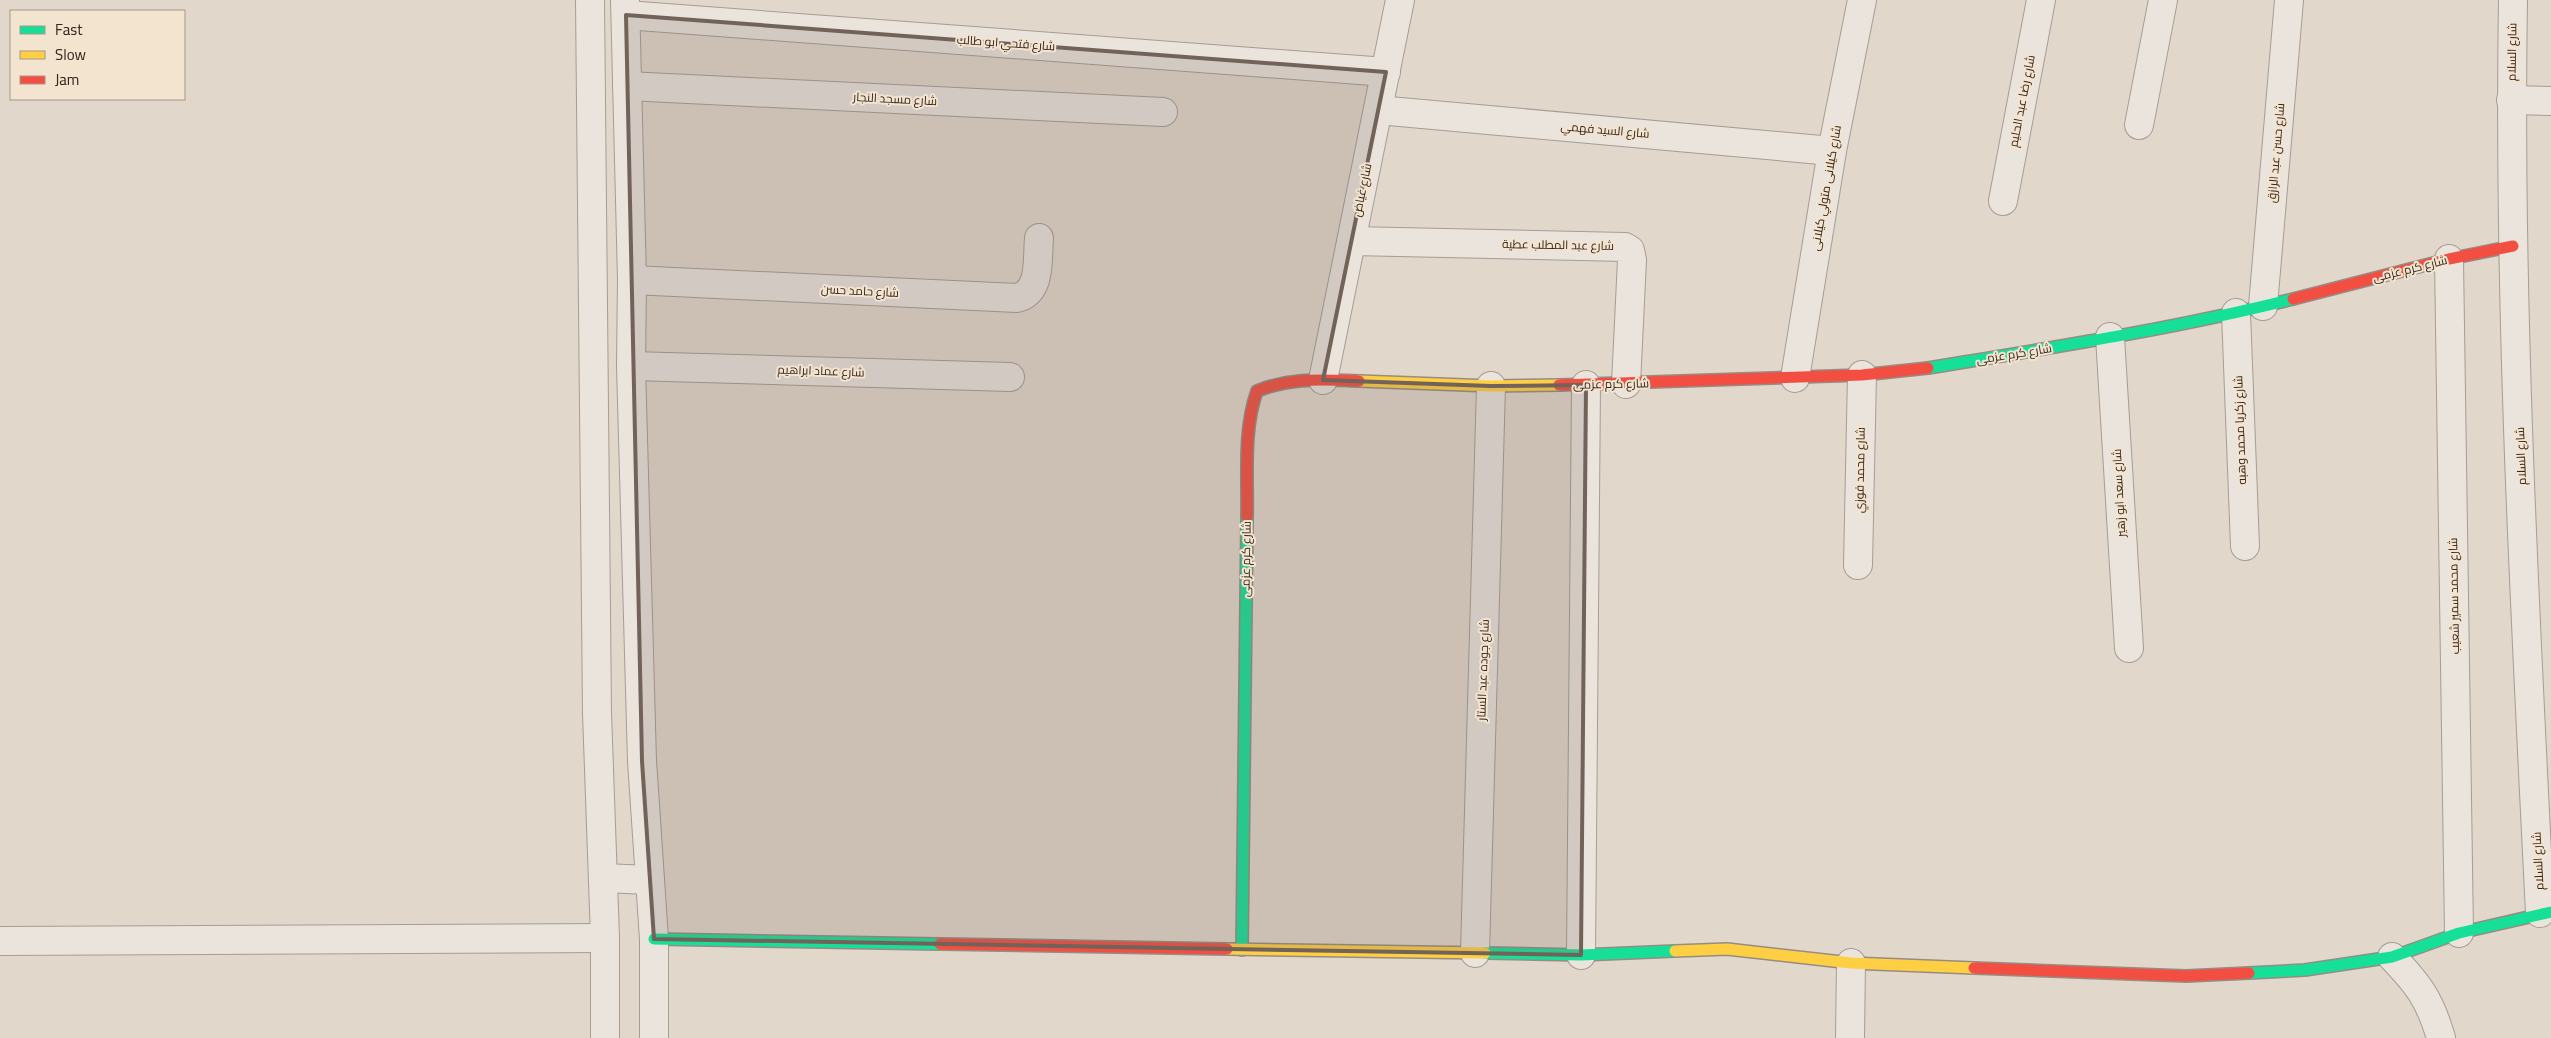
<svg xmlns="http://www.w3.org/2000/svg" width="2551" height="1038" viewBox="0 0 2551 1038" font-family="Georgia,Cairo,serif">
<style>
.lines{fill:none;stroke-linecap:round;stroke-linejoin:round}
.street-casing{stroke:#a69d94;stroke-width:30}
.fast-casing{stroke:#968c84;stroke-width:14}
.slow-casing{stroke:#968c84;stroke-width:14}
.jam-casing{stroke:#968c84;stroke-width:14}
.street{stroke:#eae4dc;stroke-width:28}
.fast{stroke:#16e098;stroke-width:11}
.slow{stroke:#ffcf43;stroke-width:11}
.jam{stroke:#f24e42;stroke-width:11}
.marked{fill:#71635a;fill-opacity:0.2;stroke:#71635a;stroke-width:4;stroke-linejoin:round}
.labels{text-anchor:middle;stroke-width:4;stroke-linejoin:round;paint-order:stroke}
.street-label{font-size:12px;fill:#34251d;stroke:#f3e4d0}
</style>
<rect width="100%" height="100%" fill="#e1d7ca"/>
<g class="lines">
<defs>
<g id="street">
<polyline points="590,0 597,713 605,938 605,1038"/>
<polyline points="625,0 632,280 631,366 642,761 654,939 654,1038"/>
<path d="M2513 0C2508 304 2525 609 2540 913"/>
<polyline points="626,15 1386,72"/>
<polyline points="627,86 1163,112"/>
<polyline points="2511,100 2551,101"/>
<polyline points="1378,110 1832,151"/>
<polyline points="2139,125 2163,0"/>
<polyline points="2003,201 2041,0"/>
<polyline points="1352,241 1625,247 1630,250 1632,260 1626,384"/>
<polyline points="2449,259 2459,933"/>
<path d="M632 280 1017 298C1042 292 1037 258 1039 238"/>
<polyline points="2263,306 2289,0"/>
<polyline points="2236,313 2245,546"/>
<polyline points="2110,337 2129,648"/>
<polyline points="631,366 1010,377"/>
<polyline points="1795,378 1832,151 1862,0"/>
<polyline points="1323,380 1400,0"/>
<polyline points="1858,565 1862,375"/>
<polyline points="603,878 650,880"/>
<polyline points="0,941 605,938"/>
<polyline points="1475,953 1491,386"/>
<polyline points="1581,955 1586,385"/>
<path d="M2392 957C2419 985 2430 1000 2441 1038"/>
<polyline points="1850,1038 1851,963"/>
</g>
<g id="fast">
<path d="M1928 368C2050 348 2173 329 2293 299"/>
<polyline points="654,939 940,944"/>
<polyline points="1242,950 1247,517"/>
<polyline points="1485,953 1581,955 1675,951"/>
<polyline points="2249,973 2305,970 2392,957 2459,933 2551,912"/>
</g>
<g id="slow">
<polyline points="1359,381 1491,386 1559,385"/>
<polyline points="1227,949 1485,953"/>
<polyline points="1675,951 1727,949 1851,963 1974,968"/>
</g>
<g id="jam">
<polyline points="2293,299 2449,259 2513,246"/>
<polyline points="1559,385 1862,375 1928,368"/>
<path d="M1247 517C1248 476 1243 430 1257 391 1291 377 1323 380 1359 381"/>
<polyline points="940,944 1227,949"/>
<polyline points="1974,968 2186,976 2249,973"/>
</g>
</defs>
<use href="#street" class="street-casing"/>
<use href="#fast" class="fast-casing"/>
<use href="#slow" class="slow-casing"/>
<use href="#jam" class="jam-casing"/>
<use href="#street" class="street"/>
<use href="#fast" class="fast"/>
<use href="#slow" class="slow"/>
<use href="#jam" class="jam"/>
</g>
<path class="marked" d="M626 15 1386 72 1323 380 1491 386 1586 385 1581 955 654 939 642 761Z"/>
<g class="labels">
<g class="street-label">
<text transform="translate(1006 43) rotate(4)" y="4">شارع فتحي ابو طالب</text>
<text transform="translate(2512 52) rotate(-89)" y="4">شارع السلام</text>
<text transform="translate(895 99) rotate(3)" y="4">شارع مسجد النجار</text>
<text transform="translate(2022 101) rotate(-79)" y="4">شارع رضا عبد الحليم</text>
<text transform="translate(1605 130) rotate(5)" y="4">شارع السيد فهمي</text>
<text transform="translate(2276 153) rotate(-85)" y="4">شارع حسن عبد الرازق</text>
<text transform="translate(1826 188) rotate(-80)" y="4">شارع كيلانى متولي كيلانى</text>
<text transform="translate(1362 190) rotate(-78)" y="4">شارع غياض</text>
<text transform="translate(1558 245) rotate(1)" y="4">شارع عبد المطلب عطية</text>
<text transform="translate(2410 269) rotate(-14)" y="4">شارع كرم عزمى</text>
<text transform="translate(860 291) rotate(3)" y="4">شارع حامد حسن</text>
<text transform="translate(2014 354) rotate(-9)" y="4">شارع كرم عزمى</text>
<text transform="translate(821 371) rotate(2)" y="4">شارع عماد ابراهيم</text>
<text transform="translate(1611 384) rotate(-1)" y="4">شارع كرم عزمى</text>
<text transform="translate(2240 430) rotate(-92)" y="4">شارع زكريا محمد وهبه</text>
<text transform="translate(2521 456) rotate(-92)" y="4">شارع السلام</text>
<text transform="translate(1860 470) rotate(-89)" y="4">شارع محمد فوزي</text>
<text transform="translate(2119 493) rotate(-93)" y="4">شارع سعد ابو زهير</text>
<text transform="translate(1246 559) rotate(-89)" y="4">شارع كرم عزمى</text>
<text transform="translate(2454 596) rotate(-91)" y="4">شارع محمد سمير شعيب</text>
<text transform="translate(1483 670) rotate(-88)" y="4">شارع جوده عبد الستار</text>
<text transform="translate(2538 861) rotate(-93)" y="4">شارع السلام</text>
</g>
</g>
<rect x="10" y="10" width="175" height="90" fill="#f3e4d0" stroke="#a79888"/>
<rect x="20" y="26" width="25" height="8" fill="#16e098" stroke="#a79888"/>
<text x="55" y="35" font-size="15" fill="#34251d">Fast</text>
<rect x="20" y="51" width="25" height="8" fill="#ffcf43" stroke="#a79888"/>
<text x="55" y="60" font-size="15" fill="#34251d">Slow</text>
<rect x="20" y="76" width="25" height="8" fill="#f24e42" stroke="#a79888"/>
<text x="55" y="85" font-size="15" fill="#34251d">Jam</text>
</svg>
